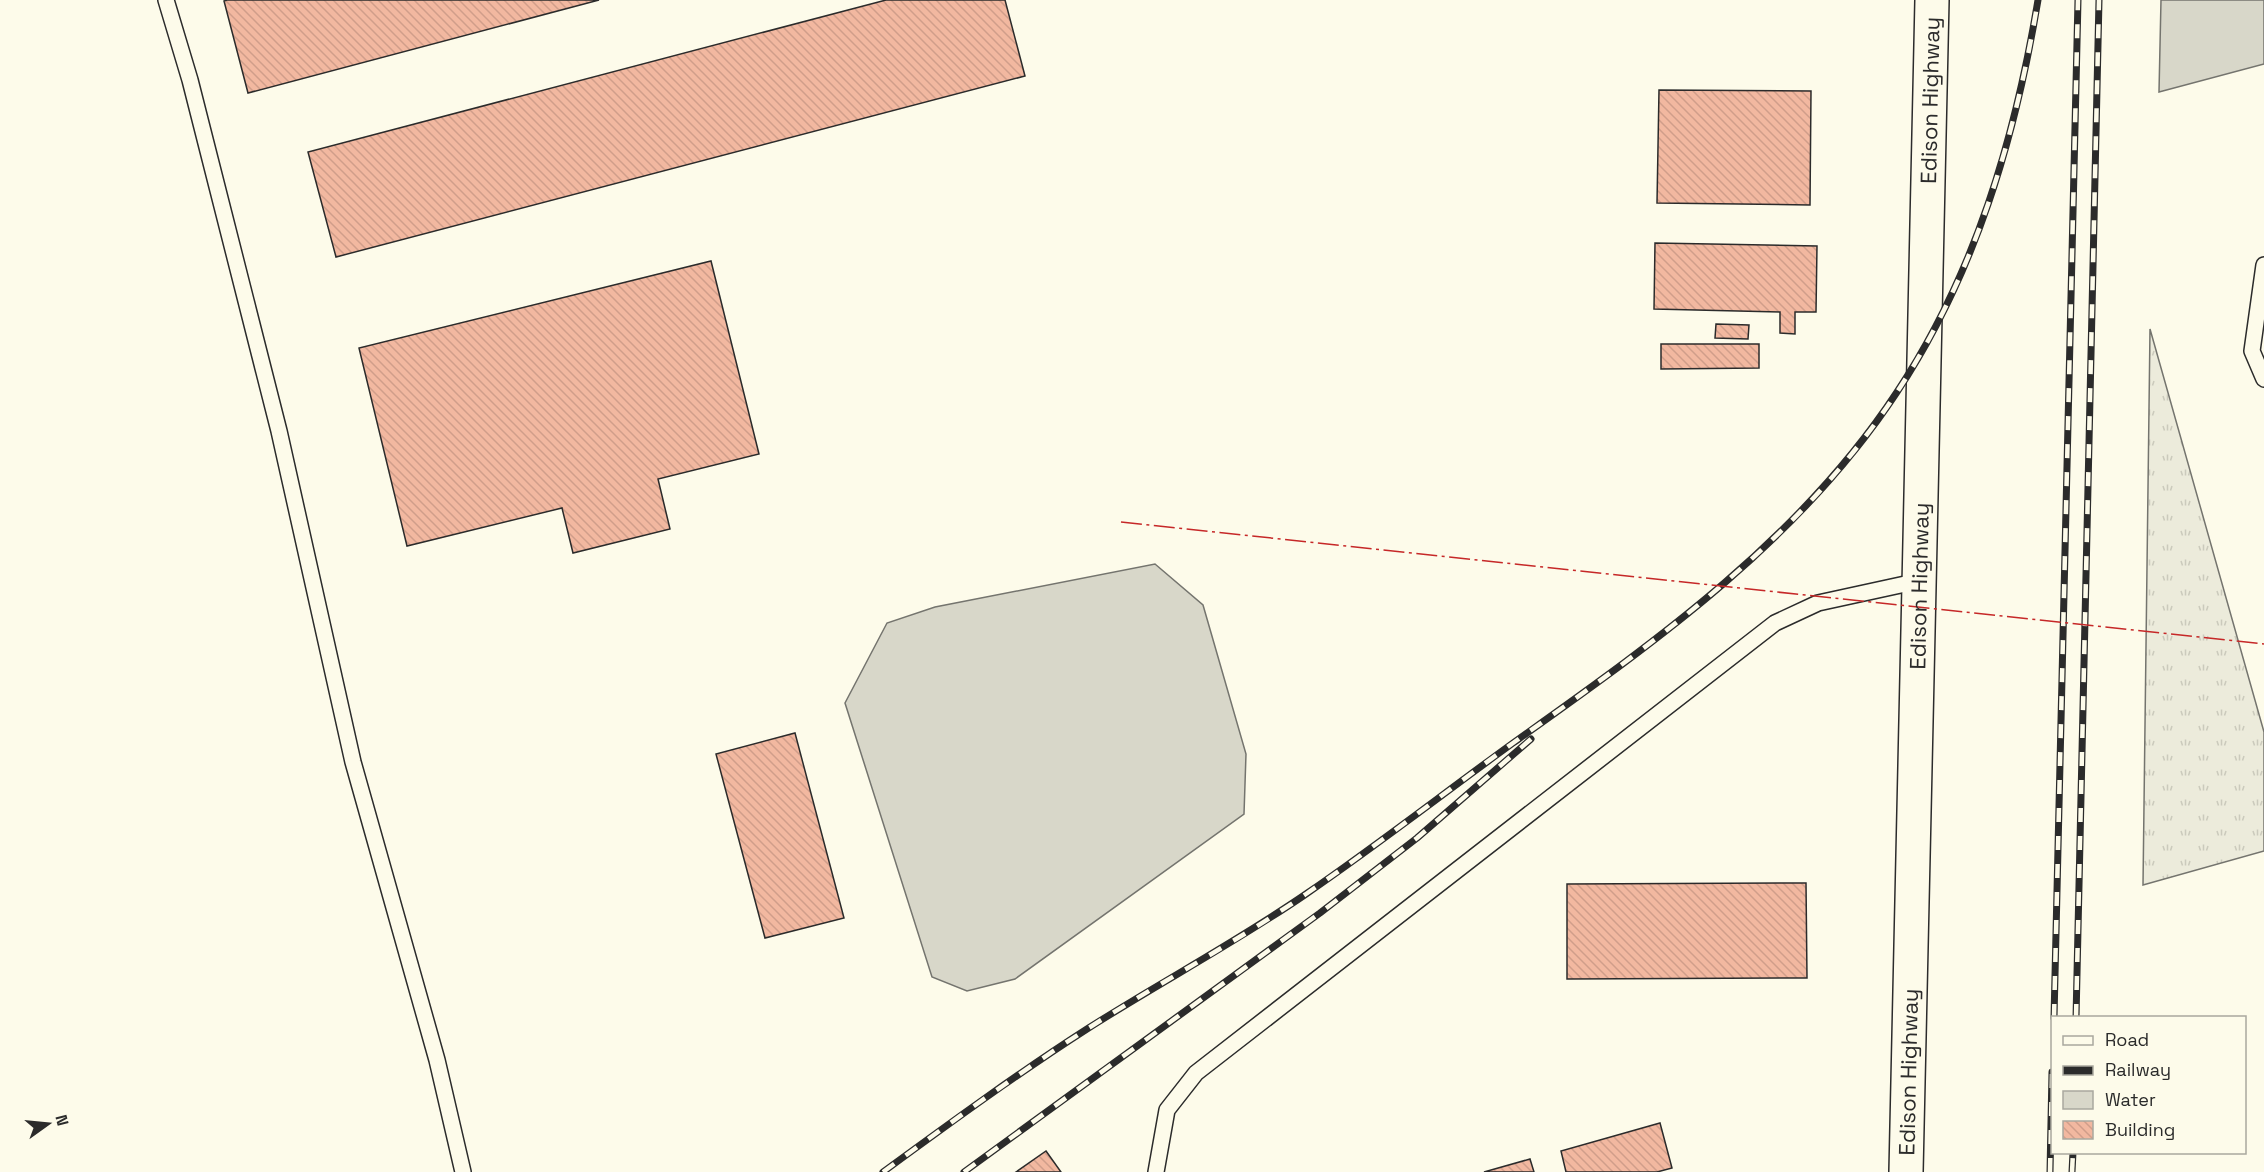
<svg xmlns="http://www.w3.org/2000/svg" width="2264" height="1172" viewBox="0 0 2264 1172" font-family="'Space Grotesk',sans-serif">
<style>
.grass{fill:url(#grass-tufts);stroke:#74746e;stroke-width:1.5}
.water{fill:#d8d7c9;stroke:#74746e;stroke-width:1.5}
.building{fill:url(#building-back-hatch);stroke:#2b2b2b;stroke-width:1.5}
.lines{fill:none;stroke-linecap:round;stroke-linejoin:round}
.lane-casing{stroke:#2b2b2b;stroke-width:18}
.primary-casing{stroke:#2b2b2b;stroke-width:36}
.lane{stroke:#fdfbea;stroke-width:15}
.primary{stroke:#fdfbea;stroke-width:33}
.rail-casing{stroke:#2b2b2b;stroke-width:7}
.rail{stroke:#fdfbea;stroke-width:4.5;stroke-dasharray:14;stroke-linecap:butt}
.power{stroke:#c62828;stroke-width:1.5;stroke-dasharray:21 4.5 3 4.5;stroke-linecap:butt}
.labels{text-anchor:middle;stroke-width:4.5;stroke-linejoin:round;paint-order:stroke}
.street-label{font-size:22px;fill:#2b2b2b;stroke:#fdfbea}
</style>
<defs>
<pattern id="grass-tufts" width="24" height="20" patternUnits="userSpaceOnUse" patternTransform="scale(1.5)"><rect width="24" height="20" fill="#ecebdb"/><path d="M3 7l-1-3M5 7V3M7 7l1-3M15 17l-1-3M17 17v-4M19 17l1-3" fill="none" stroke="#cbcabc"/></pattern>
<pattern id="building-back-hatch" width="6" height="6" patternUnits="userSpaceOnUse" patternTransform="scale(1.5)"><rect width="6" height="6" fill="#f2b8a0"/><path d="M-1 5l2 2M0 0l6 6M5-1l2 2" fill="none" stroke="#d09e8a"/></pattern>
</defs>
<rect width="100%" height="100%" fill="#fdfbea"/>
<polygon class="grass" points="2150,329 2264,732 2264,851 2143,885"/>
<g class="water">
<polygon points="2161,0 2264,0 2264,64 2159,92"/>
<polygon points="1155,564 1203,605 1246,754 1244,814 1015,979 967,991 932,977 845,703 887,623 935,607"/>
</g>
<g class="building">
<polygon points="227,0 599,0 248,93 224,1"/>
<polygon points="886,0 1005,0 1025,76 336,257 308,152"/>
<polygon points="1659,90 1811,91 1810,205 1657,203"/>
<polygon points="1655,243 1817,246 1816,312 1795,312 1795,334 1780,333 1780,312 1654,309"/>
<polygon points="711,261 759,454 658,479 670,529 573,553 562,508 407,546 359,348"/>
<polygon points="1716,324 1749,325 1748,339 1715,338"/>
<polygon points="1661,344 1759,344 1759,368 1661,369"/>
<polygon points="795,733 844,918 765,938 716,754"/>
<polygon points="1806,883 1807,978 1567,979 1567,884"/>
<polygon points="1660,1123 1672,1168 1657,1172 1566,1172 1561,1151"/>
<polygon points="1046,1151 1061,1172 1016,1172"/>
<polygon points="1530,1159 1534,1172 1484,1172"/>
</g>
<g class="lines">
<defs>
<g id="lane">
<polyline points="166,0 190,80 279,431 353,762 437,1060 463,1172"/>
<polyline points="2264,265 2252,351 2264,379"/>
<polyline points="1156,1172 1167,1110 1196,1073 1775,623 1818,603 1919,581"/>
</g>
<g id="primary">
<path id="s1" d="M1906 1172 1932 0"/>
</g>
</defs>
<use href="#lane" class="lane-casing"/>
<use href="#primary" class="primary-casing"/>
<use href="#lane" class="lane"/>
<use href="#primary" class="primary"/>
<defs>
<g id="rail">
<polyline points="2054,1018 2078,0"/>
<polyline points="2076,1018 2099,0"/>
<path d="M883 1172C950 1123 1017 1074 1087 1029 1159 983 1235 943 1306 894 1376 846 1444 793 1513 743 1655 642 1800 540 1897 392 1975 274 2015 139 2038 0"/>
<polyline points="964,1172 1320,913 1417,838 1531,739"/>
<polyline points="2050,1172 2052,1072"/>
<polyline points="2072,1172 2073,1152"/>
</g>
</defs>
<use href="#rail" class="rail-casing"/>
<use href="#rail" class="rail"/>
<polyline class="power" points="1121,522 2264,644"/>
</g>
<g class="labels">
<g class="street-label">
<text dy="8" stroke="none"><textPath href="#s1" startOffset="1072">Edison Highway</textPath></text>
<text dy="8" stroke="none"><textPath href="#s1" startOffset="586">Edison Highway</textPath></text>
<text dy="8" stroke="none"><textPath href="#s1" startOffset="100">Edison Highway</textPath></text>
</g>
</g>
<rect x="2051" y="1016" width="195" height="138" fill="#fdfbea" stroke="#a9a89e" stroke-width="1.5"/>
<rect x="2063" y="1036" width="30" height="9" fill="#fdfbea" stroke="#a9a89e" stroke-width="1.5"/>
<text x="2105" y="1046" font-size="18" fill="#2b2b2b">Road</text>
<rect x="2063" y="1066" width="30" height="9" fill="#2b2b2b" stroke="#a9a89e" stroke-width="1.5"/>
<text x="2105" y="1076" font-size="18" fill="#2b2b2b">Railway</text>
<rect x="2063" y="1091" width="30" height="18" fill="#d8d7c9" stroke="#a9a89e" stroke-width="1.5"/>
<text x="2105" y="1106" font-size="18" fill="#2b2b2b">Water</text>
<rect x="2063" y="1121" width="30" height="18" fill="url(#building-back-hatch)" stroke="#a9a89e" stroke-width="1.5"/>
<text x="2105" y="1136" font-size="18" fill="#2b2b2b">Building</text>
<g transform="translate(48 1124) rotate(75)" stroke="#fdfbea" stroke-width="4.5" paint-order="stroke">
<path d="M0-4.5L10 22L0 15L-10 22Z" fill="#2b2b2b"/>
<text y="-9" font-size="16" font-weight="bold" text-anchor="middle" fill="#2b2b2b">N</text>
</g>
</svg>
